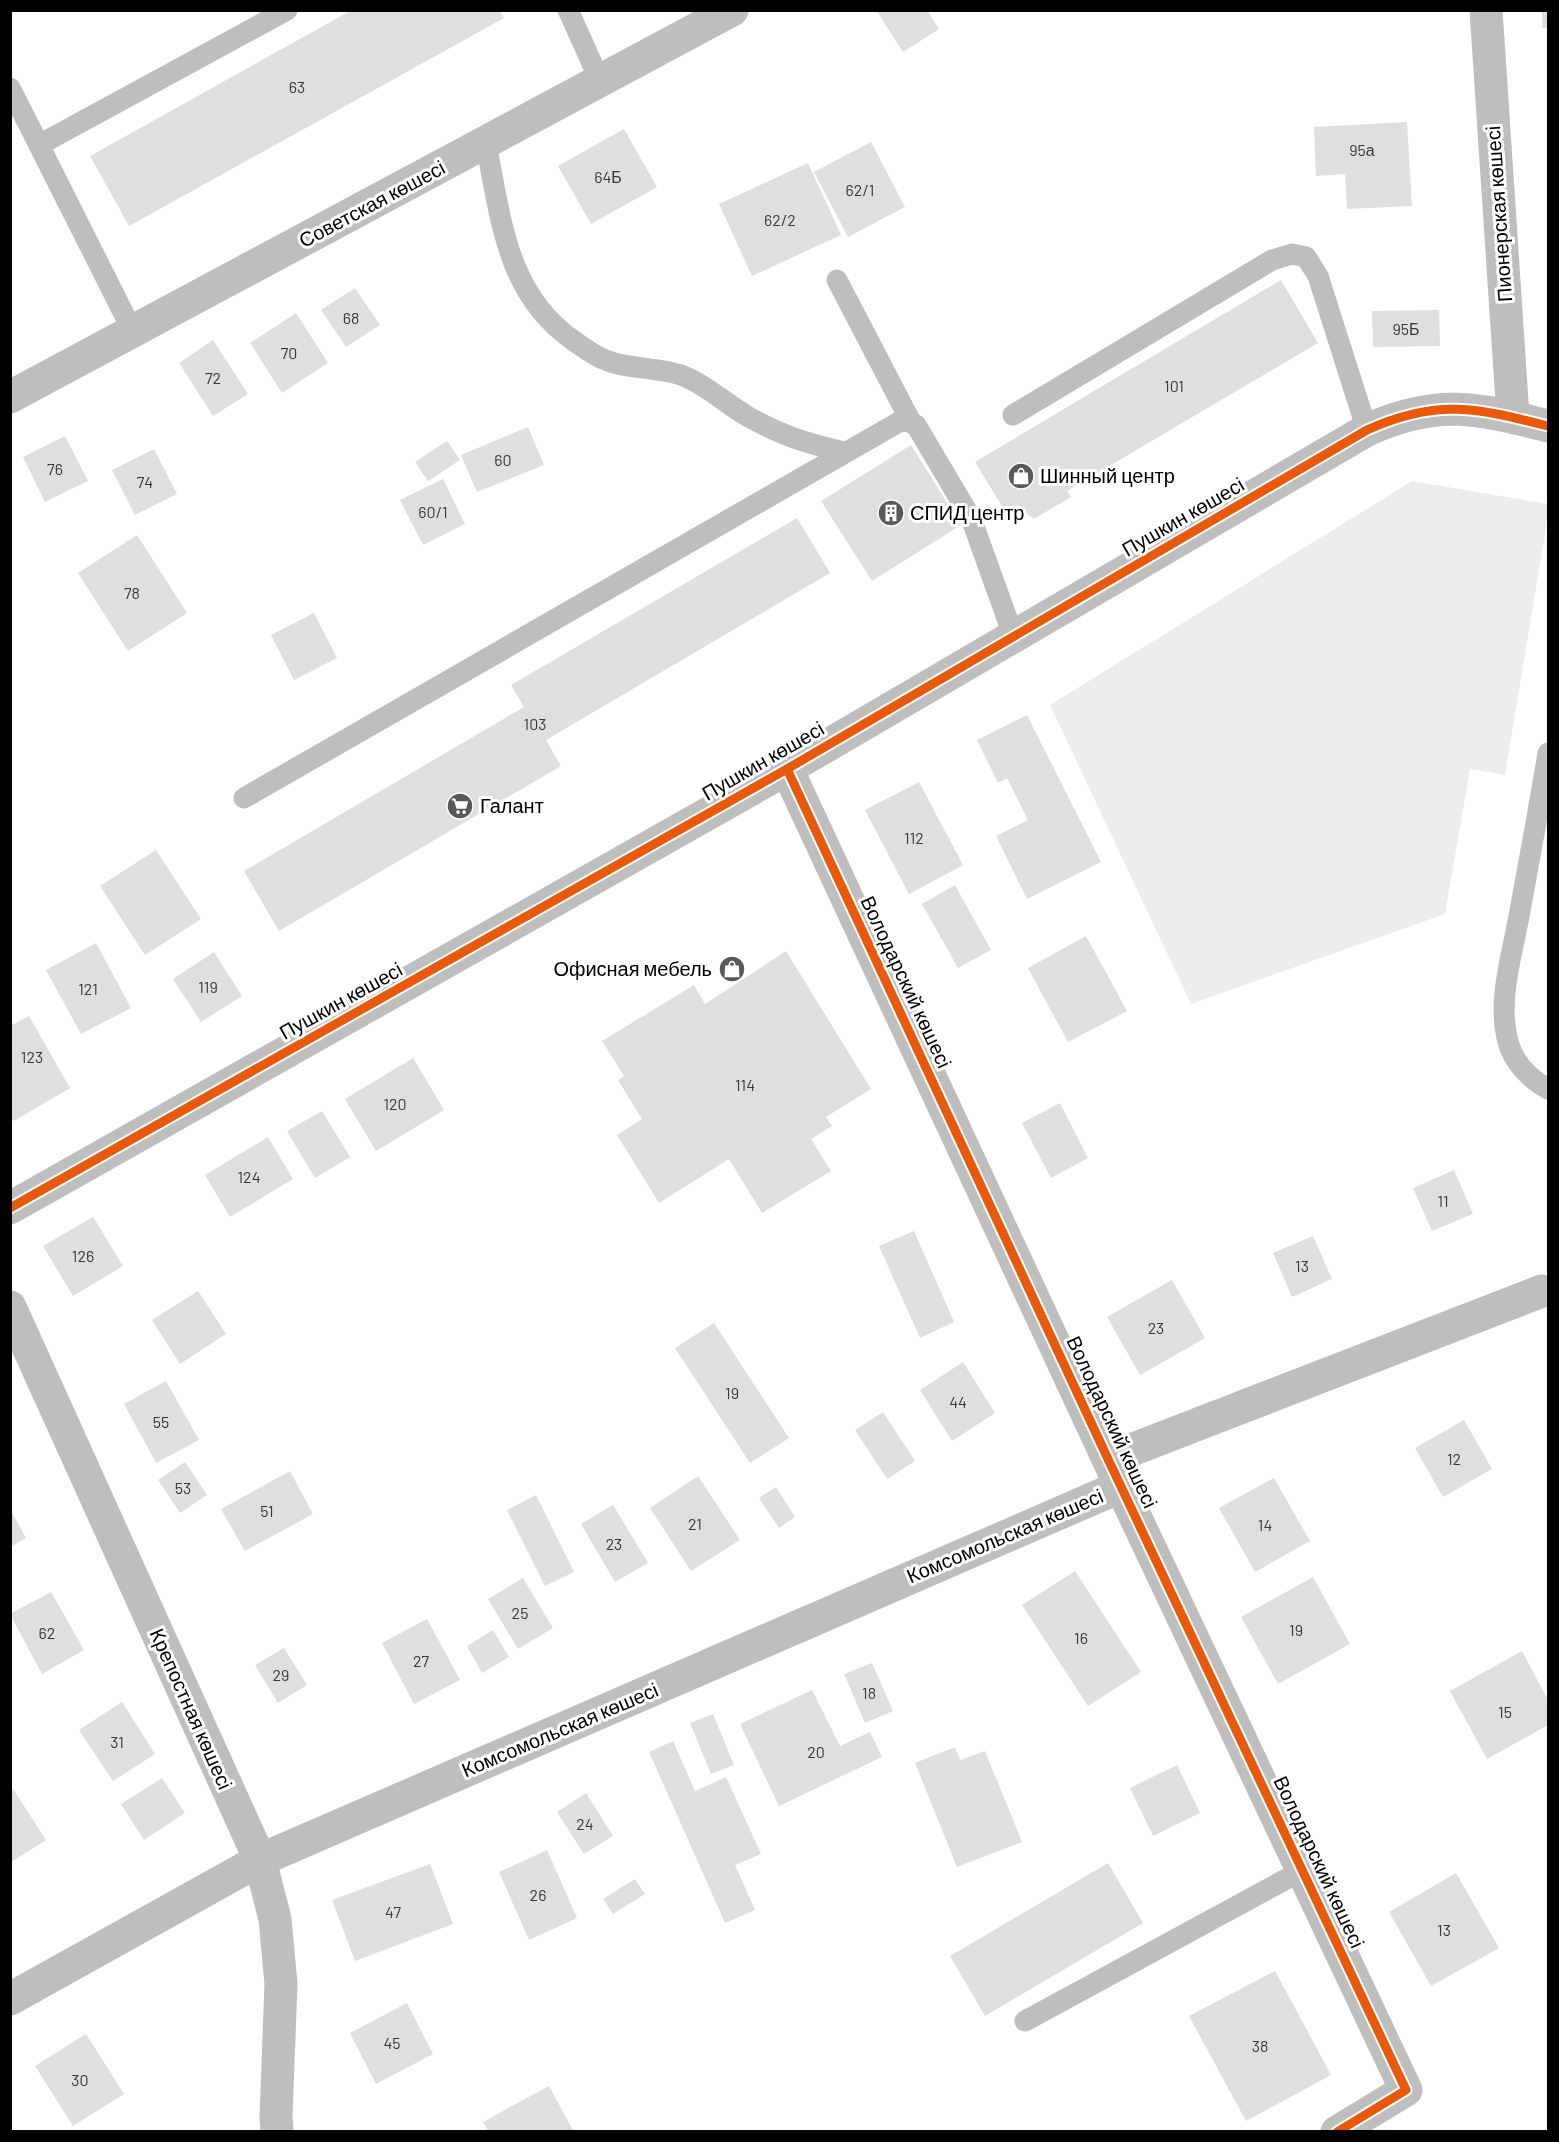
<svg xmlns="http://www.w3.org/2000/svg" width="1559" height="2142" viewBox="0 0 1559 2142" font-family="Barlow,sans-serif">
<style>
.green{fill:#ececec}
.building{fill:#dfdfdf}
.lines{fill:none;stroke-linecap:round;stroke-linejoin:round}
.service{stroke:#bebebe;stroke-width:21}
.minor{stroke:#bebebe;stroke-width:33}
.tertiary{stroke:#bebebe;stroke-width:33}
.cycleway-casing{stroke:#fff;stroke-width:13}
.cycleway{stroke:#e8590c;stroke-width:9}
.labels{text-anchor:middle;stroke-width:6;stroke-linejoin:round;paint-order:stroke}
.number-label{font-size:16px;fill:#383838}
.street-label{font-size:20px;fill:#000;stroke:#fff}
.poi-label{font-size:20px;fill:#000;stroke:#fff;text-anchor:start}
</style>
<rect width="100%" height="100%" fill="#fff"/>
<polygon class="green" points="1412,481 1548,504 1548,515 1505,775 1470,769 1445,914 1191,1004 1050,705"/>
<g class="building">
<polygon points="352,10 499,10 504,18 129,226 90,156"/>
<polygon points="876,10 927,10 939,29 903,52"/>
<rect x="1542" y="10" width="6" height="18"/>
<polygon points="1407,122 1412,206 1347,209 1345,174 1316,176 1314,127"/>
<polygon points="624,129 657,187 591,224 558,166"/>
<polygon points="871,142 905,207 848,237 814,172"/>
<polygon points="808,163 841,235 752,276 719,204"/>
<polygon points="1281,280 1318,343 1067,491 1071,497 1034,519 1020,509 1008,516 975,462"/>
<polygon points="355,288 380,325 346,347 321,310"/>
<polygon points="1439,310 1440,346 1373,347 1372,311"/>
<polygon points="296,313 328,363 282,393 250,343"/>
<polygon points="213,340 248,394 213,416 179,363"/>
<polygon points="528,427 544,465 477,492 461,455"/>
<polygon points="65,436 88,481 45,502 23,457"/>
<polygon points="447,441 460,460 428,481 415,462"/>
<polygon points="911,445 961,525 872,581 821,501"/>
<polygon points="154,449 177,494 135,515 112,470"/>
<polygon points="443,479 465,524 423,545 400,500"/>
<polygon points="797,518 830,573 546,740 561,766 279,931 244,871 524,707 511,685"/>
<polygon points="137,535 187,613 128,651 78,573"/>
<polygon points="314,613 337,658 294,680 271,635"/>
<polygon points="1027,715 1101,862 1027,899 996,836 1028,820 1007,778 998,783 977,740"/>
<polygon points="919,782 963,865 909,894 865,810"/>
<polygon points="156,850 201,919 145,955 100,886"/>
<polygon points="955,885 991,950 958,968 922,904"/>
<polygon points="1086,936 1127,1011 1068,1042 1028,968"/>
<polygon points="96,943 131,1008 81,1034 46,970"/>
<polygon points="786,951 871,1089 826,1117 832,1126 811,1139 831,1171 762,1213 729,1159 659,1203 617,1135 642,1119 618,1080 624,1076 602,1041 694,985 705,1004"/>
<polygon points="214,952 242,996 201,1022 173,979"/>
<polygon points="29,1016 70,1088 14,1121 10,1116 10,1026"/>
<polygon points="413,1058 444,1110 376,1151 345,1099"/>
<polygon points="1060,1103 1088,1158 1051,1178 1022,1123"/>
<polygon points="322,1111 350,1157 315,1178 287,1131"/>
<polygon points="268,1137 293,1179 230,1217 205,1175"/>
<polygon points="1454,1170 1473,1214 1432,1231 1413,1188"/>
<polygon points="93,1217 123,1266 73,1296 43,1246"/>
<polygon points="914,1231 954,1322 920,1338 879,1246"/>
<polygon points="1313,1236 1332,1279 1292,1297 1273,1253"/>
<polygon points="1172,1280 1205,1338 1140,1375 1107,1317"/>
<polygon points="198,1291 226,1334 180,1364 152,1320"/>
<polygon points="714,1323 789,1438 750,1463 675,1348"/>
<polygon points="963,1362 995,1413 952,1441 920,1390"/>
<polygon points="166,1381 199,1440 156,1463 124,1404"/>
<polygon points="883,1412 915,1461 887,1479 855,1430"/>
<polygon points="1464,1420 1492,1469 1443,1497 1415,1448"/>
<polygon points="185,1462 207,1495 180,1513 158,1480"/>
<polygon points="290,1471 313,1514 245,1551 221,1509"/>
<polygon points="698,1476 740,1540 691,1571 650,1508"/>
<polygon points="1274,1478 1310,1541 1255,1572 1219,1508"/>
<polygon points="776,1487 795,1517 779,1528 759,1498"/>
<polygon points="536,1495 574,1572 545,1586 507,1510"/>
<polygon points="613,1505 648,1563 615,1582 581,1524"/>
<polygon points="10,1509 26,1538 10,1547"/>
<polygon points="1075,1571 1141,1672 1088,1706 1022,1605"/>
<polygon points="1313,1577 1350,1644 1278,1684 1241,1617"/>
<polygon points="523,1578 553,1628 518,1649 488,1599"/>
<polygon points="51,1592 84,1650 42,1674 10,1614"/>
<polygon points="427,1619 460,1680 414,1704 382,1643"/>
<polygon points="493,1630 509,1657 482,1673 467,1646"/>
<polygon points="284,1648 307,1685 278,1703 255,1665"/>
<polygon points="1522,1651 1548,1700 1548,1725 1487,1759 1450,1691"/>
<polygon points="872,1663 893,1711 865,1723 844,1674"/>
<polygon points="812,1690 840,1746 870,1732 882,1757 779,1806 740,1724"/>
<polygon points="122,1702 155,1754 113,1781 79,1730"/>
<polygon points="713,1714 734,1765 711,1774 690,1723"/>
<polygon points="673,1741 695,1791 726,1777 761,1854 735,1865 755,1910 725,1923 649,1752"/>
<polygon points="955,1747 960,1760 985,1751 1022,1842 957,1867 915,1763"/>
<polygon points="1177,1765 1200,1813 1153,1836 1130,1788"/>
<polygon points="162,1778 185,1813 144,1840 121,1804"/>
<polygon points="13,1789 46,1840 10,1863 10,1791"/>
<polygon points="586,1793 613,1836 584,1854 557,1812"/>
<polygon points="547,1850 577,1918 529,1940 499,1872"/>
<polygon points="1108,1863 1143,1923 985,2016 950,1956"/>
<polygon points="430,1864 453,1924 355,1961 332,1900"/>
<polygon points="1456,1873 1499,1948 1431,1986 1389,1912"/>
<polygon points="635,1879 645,1894 613,1914 603,1899"/>
<polygon points="1275,1971 1331,2075 1246,2121 1189,2016"/>
<polygon points="407,2003 433,2054 376,2084 350,2033"/>
<polygon points="86,2034 124,2094 73,2126 35,2066"/>
<polygon points="549,2086 574,2132 489,2132 483,2122"/>
</g>
<g class="lines">
<g class="service">
<polyline points="568,10 600,81"/>
<polyline points="10,88 39,145 287,10"/>
<path d="M486 144C501 218 506 294 574 341 587 350 599 359 614 363 636 369 660 368 681 375 705 384 725 403 747 416 782 436 806 443 844 452"/>
<polyline points="39,145 133,332"/>
<polyline points="837,280 911,422"/>
<polyline points="1013,415 1272,260 1292,254 1306,257 1318,276 1367,430"/>
<path d="M1548 753C1539 808 1529 862 1519 916 1512 956 1497 1001 1508 1042 1514 1063 1530 1079 1548 1089"/>
<polyline points="244,798 899,422 906,421 916,425 971,518 1013,635"/>
<polyline points="1025,2021 1303,1870"/>
</g>
<g class="minor">
<polyline points="1486,10 1513,417"/>
<polyline points="10,397 732,10"/>
<polyline points="787,769 1108,1459 1406,2090 1337,2132"/>
<polyline points="10,1307 260,1860 275,1919 281,1984 276,2117 277,2132"/>
<polyline points="1108,1459 1542,1291"/>
<polyline points="10,1999 260,1860 1122,1486"/>
</g>
<path class="tertiary" d="M10 1208 787 769 1367 430C1437 398 1477 408 1548 426"/>
<defs>
<g id="cycleway">
<polyline points="787,769 1108,1459 1406,2090 1337,2132"/>
<path d="M10 1208 787 769 1367 430C1437 398 1477 408 1548 426"/>
</g>
</defs>
<use href="#cycleway" class="cycleway-casing"/>
<use href="#cycleway" class="cycleway"/>
</g>
<defs>
<symbol id="shop-disc" viewBox="-11 -11 22 22"><circle r="9.5" fill="#595959" stroke="#fff"/><path d="M-5-2.5h2.3a2.7 3.5 0 0 1 5.4 0H5L5.5 6h-11ZM-1.5-2.5h3a1.5 2.3 0 0 0-3 0Z" fill="#fff"/></symbol>
<symbol id="building-disc" viewBox="-11 -11 22 22"><circle r="9.5" fill="#595959" stroke="#fff"/><path d="M-4-6H4V6H1V3H-1V6H-4ZM-2.5-4.3h1.7v1.8h-1.7ZM.8-4.3h1.7v1.8H.8ZM-2.5-1h1.7V.8h-1.7ZM.8-1h1.7V.8H.8Z" fill="#fff"/></symbol>
<symbol id="supermarket-disc" viewBox="-11 -11 22 22"><circle r="9.5" fill="#595959" stroke="#fff"/><path d="M-6-5.5h2.5l.6 2H6L4.5 2H-2.5L-4.4-4H-6ZM-1.5 3.2a1.3 1.3 0 1 0 .1 0ZM3 3.2a1.3 1.3 0 1 0 .1 0Z" fill="#fff"/></symbol>
</defs>
<g fill-rule="evenodd">
<use href="#shop-disc" x="1006" y="461" width="30" height="30"/>
<use href="#building-disc" x="876" y="498" width="30" height="30"/>
<use href="#supermarket-disc" x="445" y="791" width="30" height="30"/>
<use href="#shop-disc" x="717" y="954" width="30" height="30"/>
</g>
<g class="labels">
<g class="number-label">
<text x="297" y="93">63</text>
<text x="1362" y="156">95а</text>
<text x="608" y="183">64Б</text>
<text x="860" y="196">62/1</text>
<text x="780" y="226">62/2</text>
<text x="351" y="324">68</text>
<text x="1406" y="335">95Б</text>
<text x="289" y="359">70</text>
<text x="213" y="384">72</text>
<text x="1174" y="392">101</text>
<text x="503" y="466">60</text>
<text x="55" y="475">76</text>
<text x="145" y="488">74</text>
<text x="433" y="518">60/1</text>
<text x="132" y="599">78</text>
<text x="535" y="730">103</text>
<text x="914" y="844">112</text>
<text x="208" y="993">119</text>
<text x="88" y="995">121</text>
<text x="32" y="1063">123</text>
<text x="745" y="1091">114</text>
<text x="395" y="1110">120</text>
<text x="249" y="1183">124</text>
<text x="1443" y="1207">11</text>
<text x="83" y="1262">126</text>
<text x="1302" y="1272">13</text>
<text x="1156" y="1334">23</text>
<text x="732" y="1399">19</text>
<text x="958" y="1408">44</text>
<text x="161" y="1428">55</text>
<text x="1454" y="1465">12</text>
<text x="183" y="1494">53</text>
<text x="267" y="1517">51</text>
<text x="695" y="1530">21</text>
<text x="1265" y="1531">14</text>
<text x="614" y="1550">23</text>
<text x="520" y="1619">25</text>
<text x="1296" y="1636">19</text>
<text x="47" y="1639">62</text>
<text x="1081" y="1644">16</text>
<text x="421" y="1667">27</text>
<text x="281" y="1681">29</text>
<text x="869" y="1699">18</text>
<text x="1505" y="1718">15</text>
<text x="117" y="1748">31</text>
<text x="816" y="1758">20</text>
<text x="585" y="1830">24</text>
<text x="538" y="1901">26</text>
<text x="393" y="1918">47</text>
<text x="1444" y="1936">13</text>
<text x="392" y="2049">45</text>
<text x="1260" y="2052">38</text>
<text x="80" y="2086">30</text>
</g>
<g class="street-label">
<text transform="translate(372 204) rotate(-28)" y="7">Советская көшесі</text>
<text transform="translate(1499 214) rotate(-94)" y="7">Пионерская көшесі</text>
<text transform="translate(1183 517) rotate(-30)" y="7">Пушкин көшесі</text>
<text transform="translate(763 761) rotate(-30)" y="7">Пушкин көшесі</text>
<text transform="translate(906 982) rotate(65)" y="7">Володарский көшесі</text>
<text transform="translate(341 1001) rotate(-29)" y="7">Пушкин көшесі</text>
<text transform="translate(1112 1422) rotate(65)" y="7">Володарский көшесі</text>
<text transform="translate(1005 1536) rotate(-23)" y="7">Комсомольская көшесі</text>
<text transform="translate(191 1709) rotate(66)" y="7">Крепостная көшесі</text>
<text transform="translate(560 1730) rotate(-23)" y="7">Комсомольская көшесі</text>
<text transform="translate(1319 1862) rotate(65)" y="7">Володарский көшесі</text>
</g>
<g class="poi-label">
<text x="1040" y="483">Шинный центр</text>
<text x="910" y="520">СПИД центр</text>
<text x="480" y="813">Галант</text>
<text x="712" y="976" text-anchor="end">Офисная мебель</text>
</g>
</g>
<rect width="1559" height="2142" fill="none" stroke="#000000" stroke-width="24"/>
</svg>
